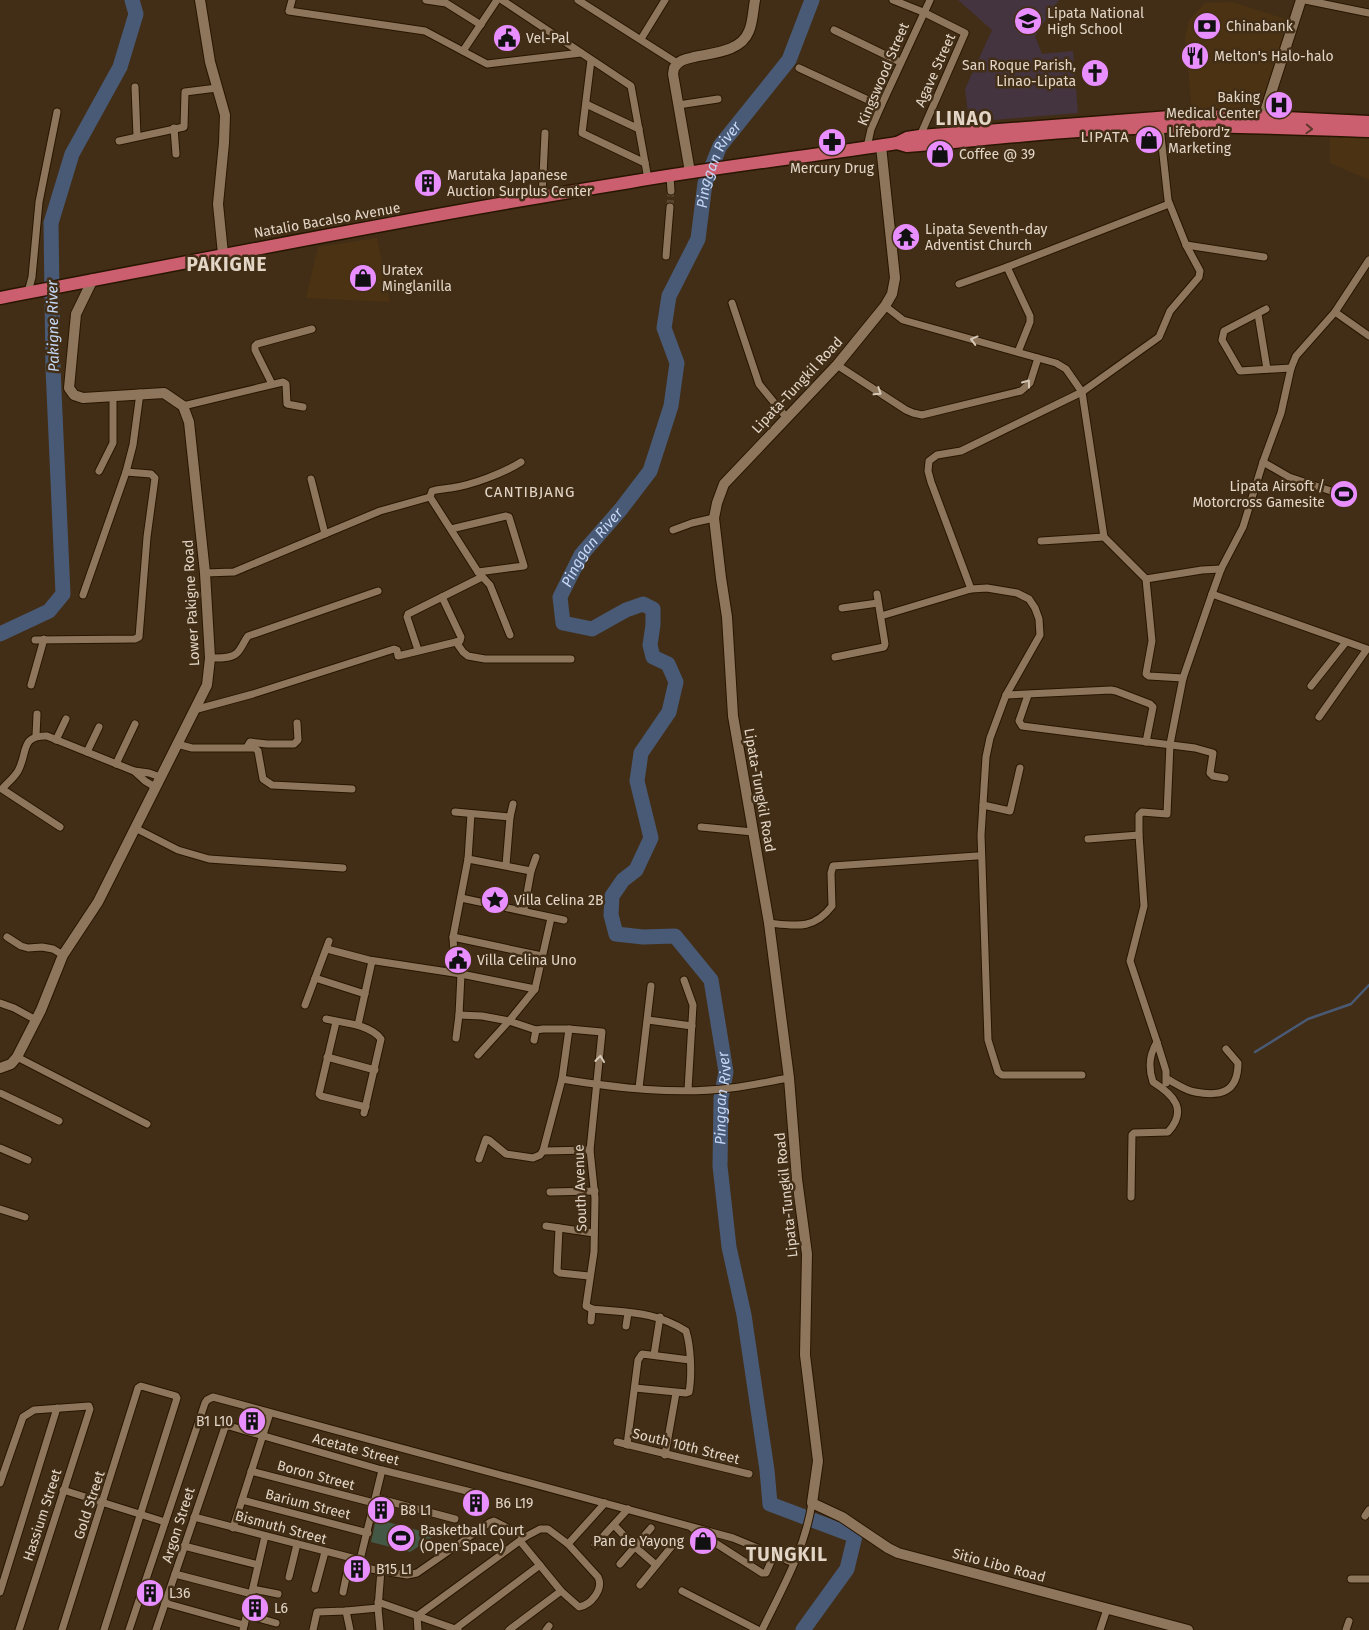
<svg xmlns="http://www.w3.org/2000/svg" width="1369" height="1630" viewBox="0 0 1369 1630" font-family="'Fira Sans',sans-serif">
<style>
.built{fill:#4b3213}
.education{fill:#443440}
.green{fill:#445846}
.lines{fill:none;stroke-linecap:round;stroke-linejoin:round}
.stream{stroke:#495a76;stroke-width:2.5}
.river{stroke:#495a76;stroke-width:15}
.street-tunnel{stroke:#5a4731;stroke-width:7;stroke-dasharray:7 3.5;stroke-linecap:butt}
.street-casing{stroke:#281600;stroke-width:9}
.secondary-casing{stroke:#281600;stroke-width:12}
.highway-casing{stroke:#281600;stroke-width:15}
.street{stroke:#8e765c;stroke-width:7}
.secondary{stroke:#8e765c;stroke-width:10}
.highway{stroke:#cb5f6f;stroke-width:12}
.oneway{stroke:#5d3828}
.oneway2{stroke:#d6c8b7}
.labels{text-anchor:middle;stroke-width:5;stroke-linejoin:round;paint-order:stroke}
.poi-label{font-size:14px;fill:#e3d6c7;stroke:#422e16;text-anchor:start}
.street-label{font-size:14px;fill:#e3d6c7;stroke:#422e16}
.neighbourhood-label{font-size:15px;letter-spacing:1px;fill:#e3d6c7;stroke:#422e16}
.water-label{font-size:15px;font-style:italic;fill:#c4d7f6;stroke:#422e16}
.district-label{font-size:19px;font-weight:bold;letter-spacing:1px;fill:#e3d6c7;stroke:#422e16}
</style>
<rect width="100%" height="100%" fill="#422e16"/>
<g class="built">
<polygon points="1232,2 1289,20 1258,112 1192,111 1185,37 1189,20 1205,3"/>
<polygon points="1270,100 1289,101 1290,112 1268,110"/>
<polygon points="1330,135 1369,137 1369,180 1330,163"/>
<polygon points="377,238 390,302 306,298 318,247"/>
</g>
<polygon class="education" points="958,0 1059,0 1035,36 1042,54 1073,51 1078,113 969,122 965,89 992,30"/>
<polygon class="green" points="376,1519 436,1535 410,1552 371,1542"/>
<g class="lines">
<polyline class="stream" points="1255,1052 1308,1019 1351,1004 1369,985"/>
<g class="river">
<polyline points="0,634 49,611 63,594 53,368 51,223 72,154 120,67 136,14 132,0"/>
<path id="s1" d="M803 1630 847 1569 855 1536 770 1504 767 1470 744 1315 729 1247 720 1166 721 1098 726 1072 711 980 675 936 643 937 616 934 611 915 612 896 623 880 636 870 651 838 637 781 641 753 669 712 676 682 668 664 653 657 650 645 653 625V609L643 604 626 610 592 629 563 623 560 597 581 555 621 509 650 471 671 406 677 363 664 328 669 296 698 239 705 183 720 146 789 60 812 0"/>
</g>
<polyline class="street-tunnel" points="670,207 671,191"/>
<defs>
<g id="street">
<polyline points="292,0 289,11 425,31 487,64 581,53"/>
<polyline points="426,0 446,3 481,25"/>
<polyline points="502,0 631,86 648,179"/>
<polyline points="578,0 677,63"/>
<polyline points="893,0 923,12 965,33 920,136"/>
<polyline points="1305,0 1369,13"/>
<polyline points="834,30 900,62"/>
<polyline points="641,39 665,0"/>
<polyline points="463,51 497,0"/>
<polyline points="591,60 582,133 645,163"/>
<polyline points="799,68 881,106"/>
<polyline points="135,87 137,136"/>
<polyline points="586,104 639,129"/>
<polyline points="678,105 718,99"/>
<polyline points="174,128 176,154"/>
<polyline points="119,141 184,127 185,92 217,88"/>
<polyline points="867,147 871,129 881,106 930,0"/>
<polyline points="670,176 671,191"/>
<polyline points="542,196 545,133"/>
<polyline points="1186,245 1264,257"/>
<polyline points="666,256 670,207"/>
<polyline points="1007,267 1030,316 1030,322 1018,352"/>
<polyline points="959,284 1007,267 1169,204"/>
<polyline points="28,292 32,277 39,202 57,112"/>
<polyline points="732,303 759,384 786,417"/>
<polyline points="885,306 903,320 1038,358 1056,363 1066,369 1082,392 1104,537 1146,579 1202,570 1221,569"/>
<polyline points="1266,309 1224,331 1222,340 1240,371 1291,368"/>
<polyline points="1335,312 1369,336"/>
<polyline points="1258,314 1267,369"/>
<polyline points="837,365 906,410 913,413 922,415 1021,391 1030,383 1038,358"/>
<polyline points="272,384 255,350 255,346 257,344 312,329"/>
<polyline points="183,406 283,382 286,384 287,404 303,407"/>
<polyline points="1263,462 1289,477 1340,494"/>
<polyline points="99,471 113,443 113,396"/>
<polyline points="311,479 325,534"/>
<polyline points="430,497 478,572 490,585 510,635"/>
<path d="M430 497 432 491C439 489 444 489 451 488 472 485 504 473 521 462"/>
<polyline points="451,529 506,516 509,517 524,566 478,572"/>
<polyline points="673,530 692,523 714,518"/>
<polyline points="1041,541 1104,537"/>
<polyline points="205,573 234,572 380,511 430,497"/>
<polyline points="1146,579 1152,641 1146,674 1149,676 1183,678"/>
<polyline points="971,589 931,482 928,471 929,461 937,455 961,451 1082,392 1159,337 1170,311 1199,277 1200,271 1186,245 1168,200 1160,127"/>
<polyline points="1212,594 1367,649 1319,717"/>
<polyline points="83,595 126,472 133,445 140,393"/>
<polyline points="842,608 878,603"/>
<polyline points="881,616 971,589 987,588 1017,593 1029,599 1035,608 1039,619 1040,635 1006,695 990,738 986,757 981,835 988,1040 998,1072 1002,1075 1082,1075"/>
<polyline points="35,640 135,639 139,637 147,537 155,478 151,474 126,472"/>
<polyline points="456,642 463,652 468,656 485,659 571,659"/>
<polyline points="418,650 407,617 408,614 482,577"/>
<polyline points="835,657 884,647 885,644 877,594"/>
<path d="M210 658C218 658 231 659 237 653 242 648 244 641 248 636L378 591"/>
<polyline points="31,685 44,639"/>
<polyline points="1311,686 1346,642"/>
<polyline points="1006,695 1111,690 1116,691 1150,704 1153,707 1146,742"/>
<polyline points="1028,695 1019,721 1022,726 1195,748 1213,753 1210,773 1213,776 1225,778"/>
<polyline points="194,710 253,694 394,649 397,650 398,656 460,641 461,637 442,597"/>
<polyline points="36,736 37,714"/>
<polyline points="56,740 66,719"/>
<polyline points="177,744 192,748 255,748 258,751 263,779 272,785 352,789"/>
<polyline points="247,747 250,742 267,744 294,744 298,740 297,723"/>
<polyline points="87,752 99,727"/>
<polyline points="116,764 135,724"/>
<polyline points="155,787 145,781 134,771 149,773 160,777"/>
<polyline points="983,805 1010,811 1020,768"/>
<polyline points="455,812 510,817"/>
<path d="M60 827 2 789C7 783 14 778 18 771 28 753 20 735 47 736L134 771"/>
<polyline points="701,827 753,832"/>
<polyline points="135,828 178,850 209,859 343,868"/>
<polyline points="1088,839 1139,835"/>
<polyline points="468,859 531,871"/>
<polyline points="506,865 510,817 513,804"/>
<polyline points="461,898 564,920"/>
<polyline points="524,910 531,871 536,857"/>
<path d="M769 923C796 926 814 930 832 906L831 873 833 866 977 856"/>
<polyline points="7,937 21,946 28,948 42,947 53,949 63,955"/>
<polyline points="453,937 542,956"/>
<polyline points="327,949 369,960 461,974 535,989"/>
<polyline points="315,978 365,994"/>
<polyline points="684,980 693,1005 688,1090"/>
<polyline points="0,1003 14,1008 36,1020"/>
<polyline points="305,1005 329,941"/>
<path d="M459 1015 482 1016 509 1021 536 1030 543 1029H569L602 1032 590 1150 595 1198 594 1252 586 1306 592 1309C629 1313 654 1311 686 1331 691 1347 692 1376 689 1392L686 1393 635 1388"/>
<path d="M326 1019C343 1023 370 1024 381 1039L364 1113"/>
<polyline points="648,1020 692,1026"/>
<polyline points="336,1022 319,1094 321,1096 366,1107"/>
<polyline points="358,1025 372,961"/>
<polyline points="456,1038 459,1015 461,974 454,955 453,937 468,859 471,814"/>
<polyline points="534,1040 536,1030"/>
<polyline points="1157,1042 1166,1071 1166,1083"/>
<polyline points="478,1055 509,1021 535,989 551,918"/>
<polyline points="17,1057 147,1124"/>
<polyline points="327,1057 375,1070"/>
<path d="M562 1079C617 1088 676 1095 731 1088 751 1086 770 1081 789 1078"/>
<path d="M1167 1079C1175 1083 1186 1091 1195 1092 1221 1097 1238 1092 1238 1063L1226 1049"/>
<polyline points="639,1088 651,986"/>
<polyline points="0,1093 59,1121"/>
<polyline points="0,1148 28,1160"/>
<polyline points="543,1151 590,1150"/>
<polyline points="479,1159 486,1139 489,1140 506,1154 533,1158 540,1155 543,1151 562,1079 569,1029"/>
<polyline points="550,1192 595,1191"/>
<path d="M1131 1197 1132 1135 1134 1133 1168 1132C1188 1110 1174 1095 1153 1082 1148 1067 1149 1055 1157 1042L1130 961 1144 906 1139 835V815L1142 812 1167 814 1170 744 1183 678 1212 594 1221 569 1243 527 1263 462 1281 413 1291 368 1296 356 1335 312 1369 260"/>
<polyline points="0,1209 25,1217"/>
<polyline points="546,1226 594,1233"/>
<polyline points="559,1228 557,1271 560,1273 589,1276"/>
<polyline points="591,1321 592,1309"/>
<polyline points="626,1326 628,1313"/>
<polyline points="654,1355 660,1317"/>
<polyline points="617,1442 749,1474"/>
<polyline points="627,1445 638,1360 642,1354 690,1360"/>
<polyline points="665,1455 676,1393"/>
<polyline points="251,1471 374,1503"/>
<polyline points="0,1483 23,1417 34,1410 89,1406 90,1409 19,1630"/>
<polyline points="63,1490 165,1522"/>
<polyline points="376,1498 455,1519"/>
<polyline points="242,1500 368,1533"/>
<polyline points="1365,1516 1369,1510"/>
<polyline points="194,1517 360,1560 382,1470"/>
<polyline points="614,1525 634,1546 656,1565"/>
<polyline points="233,1528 270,1413"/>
<polyline points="692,1528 762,1573 766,1573 774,1555"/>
<polyline points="568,1544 605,1503"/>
<polyline points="595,1545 628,1509"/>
<polyline points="184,1546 258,1565"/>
<polyline points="620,1564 651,1528"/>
<polyline points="371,1569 407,1575 417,1573 489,1523 494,1521 525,1537"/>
<polyline points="175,1574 252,1594"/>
<polyline points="289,1577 297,1544"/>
<polyline points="1351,1579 1369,1579"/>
<polyline points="640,1585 672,1546"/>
<polyline points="253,1589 278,1594"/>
<polyline points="315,1589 325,1552"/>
<polyline points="682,1591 758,1630"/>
<polyline points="0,1592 57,1408"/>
<polyline points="343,1592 350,1558"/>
<polyline points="378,1602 458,1630"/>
<polyline points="165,1603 244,1625"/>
<polyline points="346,1611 350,1630"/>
<polyline points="247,1615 276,1623"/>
<polyline points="455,1629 540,1565"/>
<polyline points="62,1630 138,1388 141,1386 176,1396 177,1398 104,1630"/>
<polyline points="129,1630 205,1403 207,1400 213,1397 733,1538 794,1563"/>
<polyline points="156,1630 225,1427 229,1426 382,1470 483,1495"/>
<polyline points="243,1630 265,1536"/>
<polyline points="313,1630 317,1612 346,1611 378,1608"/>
<polyline points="380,1630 378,1608 381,1570"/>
<path d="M418 1630 417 1616 525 1537 540 1529H548L568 1544 598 1577C604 1589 591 1605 579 1607L561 1591 520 1541"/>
<polyline points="509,1630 561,1591"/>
<polyline points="546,1630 549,1626"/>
<path d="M762 1630C782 1589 805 1549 812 1503"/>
<polyline points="1100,1630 1107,1609"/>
<polyline points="1346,1630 1349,1621"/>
</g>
<g id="secondary">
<polyline points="200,0 210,62 225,115 224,143 218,204 223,254"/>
<polyline points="1261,124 1301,0"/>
<polyline points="881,146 895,278 892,294 885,306 837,365 724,484 717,503 714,518 721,578 727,617 733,716 769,923 789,1078 797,1179 807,1254 805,1355 818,1461 812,1503 842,1517 888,1548 898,1553 1188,1630"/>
<path d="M690 172 673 74 674 68C679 60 685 59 694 57 712 53 741 52 749 31 753 22 753 10 755 0"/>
<polyline points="0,1068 11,1064 17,1057 41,1010 63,955 98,902 207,685 210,658 205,573 189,422 183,406 164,393 83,398 74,395 69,388 76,314 93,279"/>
</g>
<g id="highway">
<path d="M897 143 907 146C991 139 1076 129 1160 127 1230 125 1300 129 1369 131"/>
<path d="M0 298C210 258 419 216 630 182 717 167 804 157 891 144L897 143 907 138 920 136 1183 116 1263 117 1369 122"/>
</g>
</defs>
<use href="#street" class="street-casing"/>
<use href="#secondary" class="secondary-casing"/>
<use href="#highway" class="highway-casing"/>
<use href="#street" class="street"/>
<use href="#secondary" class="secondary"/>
<use href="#highway" class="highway"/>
</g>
<defs><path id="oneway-chevron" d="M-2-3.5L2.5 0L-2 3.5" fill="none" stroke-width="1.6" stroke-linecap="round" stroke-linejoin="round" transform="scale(1.25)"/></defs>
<use class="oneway" href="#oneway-chevron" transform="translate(1309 129) rotate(2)"/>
<g class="oneway2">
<use href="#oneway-chevron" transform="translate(974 340) rotate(-165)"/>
<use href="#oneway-chevron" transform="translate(1027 383) rotate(-54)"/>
<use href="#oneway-chevron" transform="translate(878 392) rotate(33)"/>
<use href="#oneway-chevron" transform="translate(600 1059) rotate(-84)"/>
</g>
<defs>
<symbol id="school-disc" viewBox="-11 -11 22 22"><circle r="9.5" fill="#e98efe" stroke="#422e16"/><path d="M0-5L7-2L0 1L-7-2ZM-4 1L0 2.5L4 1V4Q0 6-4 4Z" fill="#111"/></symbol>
<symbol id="bank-disc" viewBox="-11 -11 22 22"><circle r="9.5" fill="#e98efe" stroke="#422e16"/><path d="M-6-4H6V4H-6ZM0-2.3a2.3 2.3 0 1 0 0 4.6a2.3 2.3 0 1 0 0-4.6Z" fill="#111"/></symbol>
<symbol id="civic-disc" viewBox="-11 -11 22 22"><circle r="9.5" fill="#e98efe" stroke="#422e16"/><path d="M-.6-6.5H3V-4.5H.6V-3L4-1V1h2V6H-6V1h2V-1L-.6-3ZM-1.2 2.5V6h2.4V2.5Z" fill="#111"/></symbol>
<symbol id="restaurant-disc" viewBox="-11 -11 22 22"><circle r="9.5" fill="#e98efe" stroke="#422e16"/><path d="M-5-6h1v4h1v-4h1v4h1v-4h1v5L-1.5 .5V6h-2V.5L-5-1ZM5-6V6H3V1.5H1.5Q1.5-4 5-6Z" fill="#111"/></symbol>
<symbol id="church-disc" viewBox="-11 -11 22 22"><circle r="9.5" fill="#e98efe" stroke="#422e16"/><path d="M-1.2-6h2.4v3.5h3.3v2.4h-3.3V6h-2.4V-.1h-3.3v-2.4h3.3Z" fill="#111"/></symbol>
<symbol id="hospital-disc" viewBox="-11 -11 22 22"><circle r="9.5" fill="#e98efe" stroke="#422e16"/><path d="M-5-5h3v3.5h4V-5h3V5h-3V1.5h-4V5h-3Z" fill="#111"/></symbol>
<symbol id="shop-disc" viewBox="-11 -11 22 22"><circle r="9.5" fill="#e98efe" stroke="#422e16"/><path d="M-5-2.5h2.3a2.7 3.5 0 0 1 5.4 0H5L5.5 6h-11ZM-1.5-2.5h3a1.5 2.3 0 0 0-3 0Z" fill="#111"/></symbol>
<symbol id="pharmacy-disc" viewBox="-11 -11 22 22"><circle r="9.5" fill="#e98efe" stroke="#422e16"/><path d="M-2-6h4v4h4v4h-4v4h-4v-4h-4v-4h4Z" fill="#111"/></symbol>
<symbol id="building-disc" viewBox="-11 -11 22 22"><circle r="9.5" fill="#e98efe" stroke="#422e16"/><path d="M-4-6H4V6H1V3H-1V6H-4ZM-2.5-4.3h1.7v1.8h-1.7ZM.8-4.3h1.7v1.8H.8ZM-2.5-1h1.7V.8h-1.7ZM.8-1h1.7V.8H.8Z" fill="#111"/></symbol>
<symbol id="temple-disc" viewBox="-11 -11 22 22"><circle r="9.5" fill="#e98efe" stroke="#422e16"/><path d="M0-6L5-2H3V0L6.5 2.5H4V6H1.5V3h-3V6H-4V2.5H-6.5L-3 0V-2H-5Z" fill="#111"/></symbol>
<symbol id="stadium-disc" viewBox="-11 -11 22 22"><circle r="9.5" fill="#e98efe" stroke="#422e16"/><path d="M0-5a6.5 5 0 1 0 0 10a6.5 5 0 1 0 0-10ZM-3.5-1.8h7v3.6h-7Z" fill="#111"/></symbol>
<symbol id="sight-disc" viewBox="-11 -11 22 22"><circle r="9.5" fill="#e98efe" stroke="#422e16"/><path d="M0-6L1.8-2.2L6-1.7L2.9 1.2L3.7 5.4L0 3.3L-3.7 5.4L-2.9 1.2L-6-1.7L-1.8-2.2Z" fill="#111"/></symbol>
</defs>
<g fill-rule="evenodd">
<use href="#school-disc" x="1012" y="5" width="32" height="32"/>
<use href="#bank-disc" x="1191" y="10" width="32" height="32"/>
<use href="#civic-disc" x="491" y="22" width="32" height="32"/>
<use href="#restaurant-disc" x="1179" y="40" width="32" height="32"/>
<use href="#church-disc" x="1079" y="57" width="32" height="32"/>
<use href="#hospital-disc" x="1263" y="89" width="32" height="32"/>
<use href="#shop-disc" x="1133" y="124" width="32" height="32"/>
<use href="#pharmacy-disc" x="816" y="126" width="32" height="32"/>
<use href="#shop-disc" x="924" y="138" width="32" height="32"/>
<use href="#building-disc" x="412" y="167" width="32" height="32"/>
<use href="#temple-disc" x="890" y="221" width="32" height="32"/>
<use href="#shop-disc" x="347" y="262" width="32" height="32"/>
<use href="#stadium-disc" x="1328" y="478" width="32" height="32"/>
<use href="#sight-disc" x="479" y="884" width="32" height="32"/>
<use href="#civic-disc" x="442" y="944" width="32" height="32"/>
<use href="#building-disc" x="236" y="1405" width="32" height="32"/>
<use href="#building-disc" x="460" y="1487" width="32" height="32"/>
<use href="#building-disc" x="365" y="1494" width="32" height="32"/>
<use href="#stadium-disc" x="385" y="1522" width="32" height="32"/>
<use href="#shop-disc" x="687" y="1525" width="32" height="32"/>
<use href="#building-disc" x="341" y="1553" width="32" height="32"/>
<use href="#building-disc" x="134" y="1577" width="32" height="32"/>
<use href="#building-disc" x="239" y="1592" width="32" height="32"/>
</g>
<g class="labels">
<g class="poi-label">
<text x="1047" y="18">Lipata National<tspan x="1047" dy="16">High School</tspan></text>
<text x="1226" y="31">Chinabank</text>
<text x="526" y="43">Vel-Pal</text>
<text x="1214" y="61">Melton's Halo-halo</text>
<text x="1076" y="70" text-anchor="end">San Roque Parish,<tspan x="1076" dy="16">Linao-Lipata</tspan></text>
<text x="1260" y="102" text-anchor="end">Baking<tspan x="1260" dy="16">Medical Center</tspan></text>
<text x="1168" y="137">Lifebord'z<tspan x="1168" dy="16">Marketing</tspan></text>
<text x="959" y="159">Coffee @ 39</text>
<text x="832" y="173" text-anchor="middle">Mercury Drug</text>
<text x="447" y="180">Marutaka Japanese<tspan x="447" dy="16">Auction Surplus Center</tspan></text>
<text x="925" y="234">Lipata Seventh-day<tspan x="925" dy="16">Adventist Church</tspan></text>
<text x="382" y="275">Uratex<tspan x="382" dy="16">Minglanilla</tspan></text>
<text x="1325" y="491" text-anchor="end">Lipata Airsoft /<tspan x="1325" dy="16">Motorcross Gamesite</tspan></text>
<text x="514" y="905">Villa Celina 2B</text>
<text x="477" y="965">Villa Celina Uno</text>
<text x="233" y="1426" text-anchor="end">B1 L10</text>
<text x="495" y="1508">B6 L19</text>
<text x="400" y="1515">B8 L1</text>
<text x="420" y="1535">Basketball Court<tspan x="420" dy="16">(Open Space)</tspan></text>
<text x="684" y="1546" text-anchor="end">Pan de Yayong</text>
<text x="376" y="1574">B15 L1</text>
<text x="169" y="1598">L36</text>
<text x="274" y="1613">L6</text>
</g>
<g class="street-label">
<text transform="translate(935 70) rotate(-66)" y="5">Agave Street</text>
<text transform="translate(883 74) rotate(-67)" y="5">Kingswood Street</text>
<text transform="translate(327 220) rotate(-10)" y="5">Natalio Bacalso Avenue</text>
<text transform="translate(797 385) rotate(-47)" y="5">Lipata-Tungkil Road</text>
<text transform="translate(191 603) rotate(-93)" y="5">Lower Pakigne Road</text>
<text transform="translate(760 790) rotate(80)" y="5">Lipata-Tungkil Road</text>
<text transform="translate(580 1188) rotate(-92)" y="5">South Avenue</text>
<text transform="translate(786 1195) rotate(-96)" y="5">Lipata-Tungkil Road</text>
<text transform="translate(686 1446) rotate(14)" y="5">South 10th Street</text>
<text transform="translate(356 1449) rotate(15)" y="5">Acetate Street</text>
<text transform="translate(316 1475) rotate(15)" y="5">Boron Street</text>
<text transform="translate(308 1504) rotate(14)" y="5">Barium Street</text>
<text transform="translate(89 1505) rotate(-72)" y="5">Gold Street</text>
<text transform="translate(42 1515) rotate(-72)" y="5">Hassium Street</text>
<text transform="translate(178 1525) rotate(-72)" y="5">Argon Street</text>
<text transform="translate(281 1527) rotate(15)" y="5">Bismuth Street</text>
<text transform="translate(999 1565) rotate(15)" y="5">Sitio Libo Road</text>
</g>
<g class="neighbourhood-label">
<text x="1105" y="142">LIPATA</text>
<text x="530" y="497">CANTIBJANG</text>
</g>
<g class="water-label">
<text dy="5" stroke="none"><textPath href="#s1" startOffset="1811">Pinggan River</textPath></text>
<text transform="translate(53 326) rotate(-91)" y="5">Pakigne River</text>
<text dy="5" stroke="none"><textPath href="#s1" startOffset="1391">Pinggan River</textPath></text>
<text dy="5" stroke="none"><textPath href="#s1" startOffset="610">Pinggan River</textPath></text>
</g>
<g class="district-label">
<text x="964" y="125">LINAO</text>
<text x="227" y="271">PAKIGNE</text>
<text x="787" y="1561">TUNGKIL</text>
</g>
</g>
</svg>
